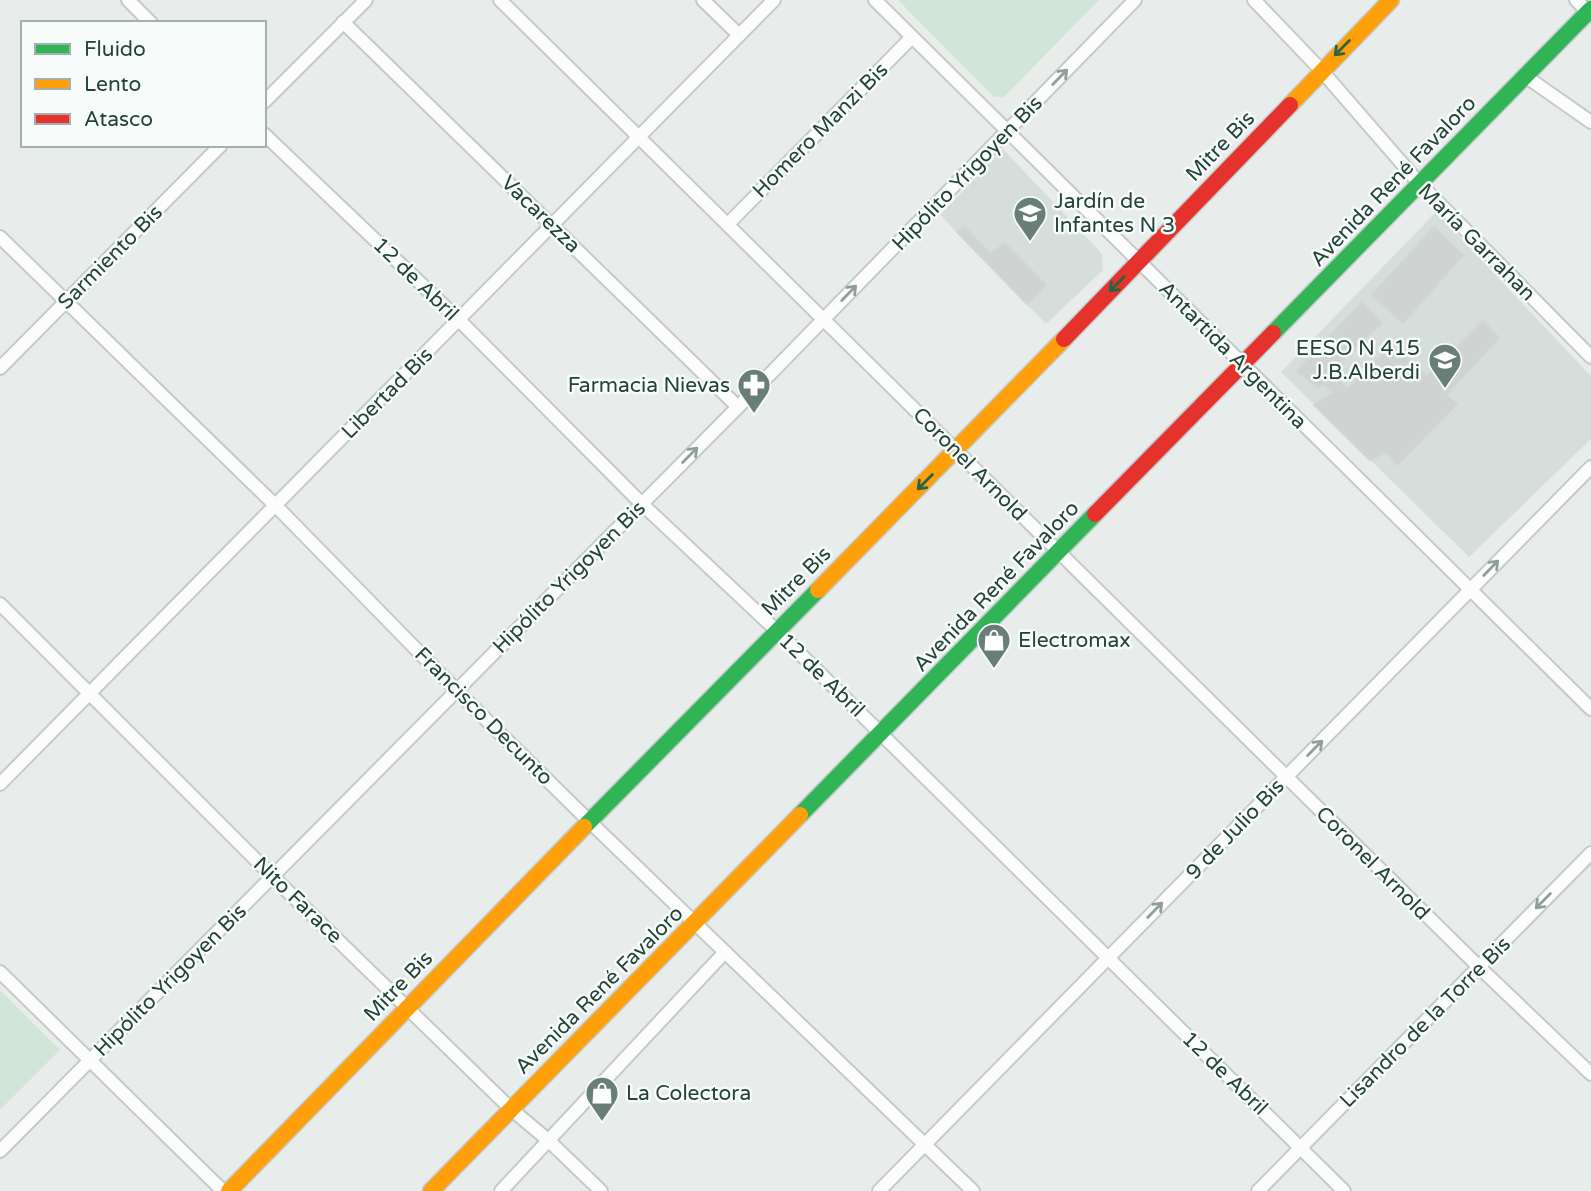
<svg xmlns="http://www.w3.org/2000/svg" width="1591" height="1191" viewBox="0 0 1591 1191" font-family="'Varela Round',sans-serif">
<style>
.built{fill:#d6dedb}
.green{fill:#d1e6d8}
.building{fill:#cfd4d2;stroke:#d1d6d4;stroke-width:2}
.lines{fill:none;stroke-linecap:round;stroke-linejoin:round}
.street-casing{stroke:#c5cac8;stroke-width:16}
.fast-casing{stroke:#c3cbc8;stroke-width:19}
.slow-casing{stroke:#c3cbc8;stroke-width:19}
.jam-casing{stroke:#c3cbc8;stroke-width:19}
.street{stroke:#fcfcfc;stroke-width:12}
.fast{stroke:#30b455;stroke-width:16}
.slow{stroke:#ff9f0a;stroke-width:16}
.jam{stroke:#e5322d;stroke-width:16}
.oneway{stroke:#286442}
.oneway2{stroke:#909f9b}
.labels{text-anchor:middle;stroke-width:5;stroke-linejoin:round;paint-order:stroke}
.street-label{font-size:21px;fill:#24423a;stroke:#f7fbf9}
.poi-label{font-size:21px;fill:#24423a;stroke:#f7fbf9;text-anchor:start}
</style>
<rect width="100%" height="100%" fill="#e8edeb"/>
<g class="built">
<polygon points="1003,149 1102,254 1103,270 1046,324 940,215"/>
<polygon points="1436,212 1591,376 1591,439 1469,557 1281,372"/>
</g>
<g class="green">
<polygon points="898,0 1099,0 1004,97 994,97"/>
<polygon points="0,990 60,1050 0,1110"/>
</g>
<g class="building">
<polygon points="964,226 990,254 1005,243 1046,285 1027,304 957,232"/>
<polygon points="1434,227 1463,255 1403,323 1372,295"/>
<polygon points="1362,302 1382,323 1330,371 1347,389 1392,346 1427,376 1483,321 1499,338 1446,395 1457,404 1397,465 1387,452 1370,460 1314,405 1334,392 1323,384 1318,388 1297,371"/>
</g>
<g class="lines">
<defs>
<g id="street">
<polyline points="128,0 151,23"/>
<polyline points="500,0 1479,967 1591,1074"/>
<polyline points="703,0 739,35"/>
<polyline points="875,0 1591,709"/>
<polyline points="1254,0 1321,70 1419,183 1591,357"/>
<polyline points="1576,0 1588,12"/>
<polyline points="343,22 738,407"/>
<polyline points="1525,76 1591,122"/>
<polyline points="264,102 366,0"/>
<polyline points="264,134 459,320 641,503 776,630 1344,1191"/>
<polyline points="728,224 912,37"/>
<polyline points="0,237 276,506 456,690 589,821 973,1191"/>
<polyline points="0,368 221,145"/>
<polyline points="0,604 272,876 511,1109 548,1140 601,1191"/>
<polyline points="0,784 774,0"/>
<polyline points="0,972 223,1191"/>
<polyline points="0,1151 738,407 1135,0"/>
<polyline points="501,1191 725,952"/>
<polyline points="879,1191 1591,467"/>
<polyline points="1258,1191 1591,853"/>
</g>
<g id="fast">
<polyline points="1273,333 1591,9"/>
<polyline points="800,815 1095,514"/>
<polyline points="584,827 818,590"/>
</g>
<g id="slow">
<polyline points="1290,105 1391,0"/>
<polyline points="818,590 1064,339"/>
<polyline points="229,1191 584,827"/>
<polyline points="431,1191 800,815"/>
</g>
<g id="jam">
<polyline points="1064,339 1290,105"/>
<polyline points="1095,514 1273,333"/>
</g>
</defs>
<use href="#street" class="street-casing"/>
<use href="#fast" class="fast-casing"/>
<use href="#slow" class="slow-casing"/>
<use href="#jam" class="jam-casing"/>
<use href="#street" class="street"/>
<use href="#fast" class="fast"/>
<use href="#slow" class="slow"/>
<use href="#jam" class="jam"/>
</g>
<defs><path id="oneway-shaft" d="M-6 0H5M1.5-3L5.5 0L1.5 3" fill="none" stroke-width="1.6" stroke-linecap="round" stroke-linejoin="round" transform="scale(1.75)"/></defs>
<g class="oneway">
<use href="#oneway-shaft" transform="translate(1342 48) rotate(135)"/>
<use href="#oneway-shaft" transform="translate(1117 284) rotate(134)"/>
<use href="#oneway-shaft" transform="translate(925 482) rotate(135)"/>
</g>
<g class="oneway2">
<use href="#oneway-shaft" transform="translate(1060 77) rotate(-46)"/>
<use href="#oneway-shaft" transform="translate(849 293) rotate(-46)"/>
<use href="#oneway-shaft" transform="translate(690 455) rotate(-45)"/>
<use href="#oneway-shaft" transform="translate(1491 568) rotate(-46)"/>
<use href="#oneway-shaft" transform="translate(1315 748) rotate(-45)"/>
<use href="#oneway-shaft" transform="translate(1543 901) rotate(135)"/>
<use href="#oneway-shaft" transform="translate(1155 910) rotate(-46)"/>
</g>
<defs>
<symbol id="school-pin" viewBox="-11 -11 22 30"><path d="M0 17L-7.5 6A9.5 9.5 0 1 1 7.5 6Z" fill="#697e78" stroke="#f7fbf9"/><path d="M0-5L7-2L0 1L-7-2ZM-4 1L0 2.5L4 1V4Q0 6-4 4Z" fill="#fff"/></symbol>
<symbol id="pharmacy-pin" viewBox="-11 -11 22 30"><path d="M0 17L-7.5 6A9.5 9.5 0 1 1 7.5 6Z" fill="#697e78" stroke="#f7fbf9"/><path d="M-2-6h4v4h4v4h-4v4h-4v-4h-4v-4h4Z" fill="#fff"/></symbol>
<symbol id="shop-pin" viewBox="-11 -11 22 30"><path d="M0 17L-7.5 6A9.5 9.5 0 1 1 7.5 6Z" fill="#697e78" stroke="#f7fbf9"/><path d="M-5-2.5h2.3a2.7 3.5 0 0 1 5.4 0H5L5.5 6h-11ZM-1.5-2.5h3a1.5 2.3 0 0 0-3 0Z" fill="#fff"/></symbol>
</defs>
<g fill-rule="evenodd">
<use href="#school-pin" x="1011" y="194" width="38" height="52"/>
<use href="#school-pin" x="1426" y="341" width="38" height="52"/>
<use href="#pharmacy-pin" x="735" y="366" width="38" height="52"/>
<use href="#shop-pin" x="975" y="621" width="38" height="52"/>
<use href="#shop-pin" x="583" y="1074" width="38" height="52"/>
</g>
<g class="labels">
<g class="street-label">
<text transform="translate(820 130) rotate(-45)" y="7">Homero Manzi Bis</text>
<text transform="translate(1220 146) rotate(-46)" y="7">Mitre Bis</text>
<text transform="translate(967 173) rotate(-46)" y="7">Hipólito Yrigoyen Bis</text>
<text transform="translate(1393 181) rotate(-46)" y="7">Avenida René Favaloro</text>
<text transform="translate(541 214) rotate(44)" y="7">Vacarezza</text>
<text transform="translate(1477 242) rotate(45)" y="7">María Garrahan</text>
<text transform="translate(110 257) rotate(-45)" y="7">Sarmiento Bis</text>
<text transform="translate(416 279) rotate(44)" y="7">12 de Abril</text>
<text transform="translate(1233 355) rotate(45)" y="7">Antartida Argentina</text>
<text transform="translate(387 393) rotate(-45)" y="7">Libertad Bis</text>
<text transform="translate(970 464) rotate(45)" y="7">Coronel Arnold</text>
<text transform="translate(569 577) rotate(-45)" y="7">Hipólito Yrigoyen Bis</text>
<text transform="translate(796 581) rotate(-45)" y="7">Mitre Bis</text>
<text transform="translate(996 586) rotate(-46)" y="7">Avenida René Favaloro</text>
<text transform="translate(822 675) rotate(44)" y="7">12 de Abril</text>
<text transform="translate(484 716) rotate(45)" y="7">Francisco Decunto</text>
<text transform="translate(1235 829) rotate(-46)" y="7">9 de Julio Bis</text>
<text transform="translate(1373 863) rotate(45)" y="7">Coronel Arnold</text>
<text transform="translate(298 900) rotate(44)" y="7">Nito Farace</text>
<text transform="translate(170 980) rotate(-45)" y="7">Hipólito Yrigoyen Bis</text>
<text transform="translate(398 986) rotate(-46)" y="7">Mitre Bis</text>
<text transform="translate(599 990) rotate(-45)" y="7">Avenida René Favaloro</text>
<text transform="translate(1425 1022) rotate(-45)" y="7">Lisandro de la Torre Bis</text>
<text transform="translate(1225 1073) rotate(44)" y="7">12 de Abril</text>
</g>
<g class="poi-label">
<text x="1054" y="208">Jardín de<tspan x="1054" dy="24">Infantes N 3</tspan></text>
<text x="1420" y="355" text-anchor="end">EESO N 415<tspan x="1420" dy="24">J.B.Alberdi</tspan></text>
<text x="730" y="392" text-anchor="end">Farmacia Nievas</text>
<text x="1018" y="647">Electromax</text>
<text x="626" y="1100">La Colectora</text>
</g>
</g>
<rect x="21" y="21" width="245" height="126" fill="#f7fbf9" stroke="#a3b1ad" stroke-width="2"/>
<rect x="35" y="44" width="35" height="10" fill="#30b455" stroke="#a3b1ad" stroke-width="2"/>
<text x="84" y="56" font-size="21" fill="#24423a">Fluido</text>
<rect x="35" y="79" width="35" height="10" fill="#ff9f0a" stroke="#a3b1ad" stroke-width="2"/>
<text x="84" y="91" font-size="21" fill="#24423a">Lento</text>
<rect x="35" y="114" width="35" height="10" fill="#e5322d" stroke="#a3b1ad" stroke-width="2"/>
<text x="84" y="126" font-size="21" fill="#24423a">Atasco</text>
</svg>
